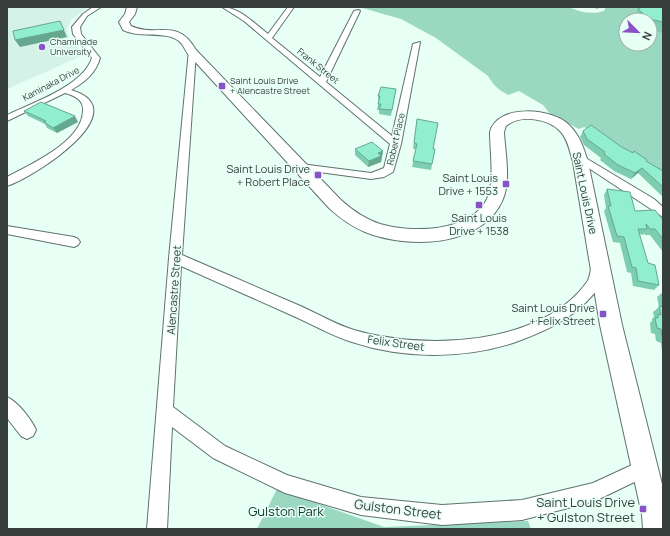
<svg xmlns="http://www.w3.org/2000/svg" width="670" height="536" viewBox="0 0 670 536" font-family="Manrope,sans-serif">
<style>
.built{fill:#d4f2e7}
.green{fill:#9bd8c2;fill-rule:evenodd}
.lines{fill:none;stroke-linecap:round;stroke-linejoin:round}
.street-casing{stroke:#5f736c;stroke-width:2}
.secondary-casing{stroke:#5f736c;stroke-width:2}
.street{fill:#fff;fill-rule:evenodd}
.secondary{fill:#fff;fill-rule:evenodd}
.wall{fill:#7dcdb1}
.shaded-wall{fill:#66a790}
.building{fill:#91eece;stroke:#66a790}
.poi-dot{fill:#8952c9;stroke:#e8fff6;stroke-width:1.5}
.labels{text-anchor:middle;stroke-width:3;stroke-linejoin:round;paint-order:stroke}
.far-poi-label{font-size:9px;fill:#363f3c;stroke:#e8fff6;text-anchor:start}
.far-street-label{font-size:9px;fill:#363f3c;stroke:#e8fff6}
.poi-label{font-size:11px;fill:#363f3c;stroke:#e8fff6;text-anchor:end}
.street-label{font-size:11px;fill:#363f3c;stroke:#e8fff6}
.near-poi-label{font-size:13px;fill:#363f3c;stroke:#e8fff6;text-anchor:end}
.near-street-label{font-size:13px;fill:#363f3c;stroke:#e8fff6}
.near-park-label{font-size:13px;fill:#0e392d;stroke:#e8fff6}
</style>
<rect width="100%" height="100%" fill="#e8fff6"/>
<polygon class="built" points="7,7 89,7 72,19 67,29 69,39 84,55 7,89"/>
<g class="green">
<path d="M359 7H568C580 12 592 15 604 11L606 7H663V172L595 132 584 127 579 129 550 114 543 105 519 91 508 95C499 90 493 85 488 76L436 38 401 19ZM626 20H650V44H626Z"/>
<polygon points="277,489 384,527 528,521 531,529 257,529"/>
</g>
<g class="lines">
<defs>
<g id="street">
<path d="M93 7H101L87 16 80 27 81 34 100 58C96 73 85 82 71 90 139 110 33 178 7 186V177C31 164 82 142 83 111 84 100 75 96 65 93L7 121V115C32 103 83 86 92 58L73 34 72 27 83 14Z"/>
<path d="M222 7C239 7 255 24 268 34L288 7H294L272 38 320 77 354 11 359 10 360 11 326 82 392 136 413 44 420 42 401 144 393 172 384 177 371 179 297 169 296 167 301 164 371 173 384 168 390 144 244 21Z"/>
<path d="M189 50 196 52 182 255C221 272 259 288 298 305 317 313 334 324 354 330 423 350 540 347 587 282 591 276 590 269 593 262L598 261 603 262C611 277 592 297 582 306 562 324 538 334 513 343 462 359 403 359 352 342 330 335 310 323 289 314 253 298 217 282 181 266L173 407 225 446 287 475 361 497 442 505 522 500 593 483 645 459 651 462 654 468 651 474 595 501 522 520 442 525 361 515 285 493 213 458 172 427 167 529H147L169 258Z"/>
<polygon points="579,154 654,199 663,207 663,217 575,159 574,157"/>
<polygon points="7,226 74,237 78,239 80,242 78,245 74,247 7,234"/>
<path d="M7 397C18 402 31 419 36 430L33 436 27 439 21 436 7 418Z"/>
</g>
<path id="secondary" d="M127 7H137L135 14 129 22 131 26C157 38 177 17 196 50L341 200C352 210 365 219 380 224 411 233 470 233 487 199 495 182 490 151 490 132 497 103 554 108 570 126 580 136 584 149 588 162L622 325 663 488V529H643L642 515 600 325 573 162C570 152 568 140 561 132 549 118 520 114 506 126L504 132C505 152 511 180 503 199 483 248 407 249 365 232 351 226 340 218 329 208L188 54C185 50 183 44 179 41 165 30 141 39 123 30L119 22 125 14Z"/>
</defs>
<use href="#street" class="street-casing"/>
<use href="#secondary" class="secondary-casing"/>
<use href="#street" class="street"/>
<use href="#secondary" class="secondary"/>
</g>
<g class="wall">
<polygon points="590,7 599,7 598,9"/>
<polygon points="663,7 663,33 650,30 650,20 634,20 633,19 638,9"/>
<polygon points="396,89 391,116 379,114 379,110 377,110 379,101 378,101 378,96"/>
<polygon points="24,111 78,122 57,133 47,128 45,124 28,116"/>
<polygon points="417,119 433,149 435,149 431,170 412,167 416,149 413,149"/>
<polygon points="583,131 620,146 663,171 663,197 638,173 631,179 614,171 600,160 601,158 584,145 580,137"/>
<polygon points="355,149 383,151 381,162 368,167 355,155"/>
<polygon points="607,189 635,211 663,220 663,252 650,235 645,235 644,233 643,235 639,234 648,263 659,285 654,290 633,286 631,273 627,272 620,243 613,242 604,211 606,208 604,195"/>
<polygon points="663,292 663,351 662,351 661,343 656,341 655,334 651,333 650,323 652,321 652,319 654,317 653,312 659,307 657,297"/>
</g>
<g class="shaded-wall">
<polygon points="60,21 67,37 20,47 15,40"/>
<polygon points="75,116 78,122 57,133 53,128"/>
<polygon points="383,151 381,162 368,167 369,161 378,153"/>
<polygon points="642,168 638,173 631,179 635,173"/>
</g>
<g class="building">
<polygon points="642,7 663,7 663,22 649,19 638,9"/>
<polygon points="60,21 64,30 15,40 13,31"/>
<polygon points="381,87 396,89 392,110 379,109 381,104 378,104 380,96 378,96"/>
<polygon points="41,102 75,116 53,128 44,122 46,121 24,111"/>
<polygon points="417,119 438,123 433,149 435,149 432,164 413,161 417,144 414,143"/>
<polygon points="591,125 620,146 633,153 634,151 647,160 646,161 663,171 663,187 642,168 635,173 618,165 604,154 605,152 587,139 583,131"/>
<polygon points="372,142 383,151 378,153 381,156 369,161 355,149"/>
<polygon points="607,189 630,192 635,211 655,210 663,220 663,239 655,229 650,229 646,224 647,229 638,229 648,263 655,265 659,285 638,281 636,268 632,267 624,237 617,236 608,206 611,206"/>
<polygon points="659,306 663,307 663,337 662,336 661,329 657,328 655,318 658,318 658,314 661,315"/>
</g>
<g class="poi-dot">
<circle cx="42" cy="47" r="4"/>
<rect x="218" y="82" width="8" height="8" rx="2"/>
<rect x="314" y="171" width="8" height="8" rx="2"/>
<rect x="502" y="180" width="8" height="8" rx="2"/>
<rect x="475" y="201" width="8" height="8" rx="2"/>
<rect x="599" y="310" width="8" height="8" rx="2"/>
<rect x="639" y="505" width="8" height="8" rx="2"/>
</g>
<g class="labels">
<g class="far-poi-label">
<text x="50" y="45">Chaminade<tspan x="50" dy="10">University</tspan></text>
<text x="230" y="84">Saint Louis Drive<tspan x="230" dy="10">+ Alencastre Street</tspan></text>
</g>
<g class="far-street-label">
<text transform="translate(318 66) rotate(39)" y="3">Frank Street</text>
<text transform="translate(51 84) rotate(-28)" y="3">Kaminaka Drive</text>
<text transform="translate(396 139) rotate(-77)" y="3">Robert Place</text>
</g>
<g class="poi-label">
<text x="310" y="173">Saint Louis Drive<tspan x="310" dy="13">+ Robert Place</tspan></text>
<text x="498" y="182">Saint Louis<tspan x="498" dy="13">Drive + 1553</tspan></text>
<text x="479" y="222" text-anchor="middle">Saint Louis<tspan x="479" dy="13">Drive + 1538</tspan></text>
<text x="595" y="312">Saint Louis Drive<tspan x="595" dy="13">+ Felix Street</tspan></text>
</g>
<g class="street-label">
<text transform="translate(585 193) rotate(78)" y="4">Saint Louis Drive</text>
<text transform="translate(174 290) rotate(-86)" y="4">Alencastre Street</text>
<text transform="translate(396 343) rotate(8)" y="4">Felix Street</text>
</g>
<g class="near-poi-label">
<text x="635" y="507">Saint Louis Drive<tspan x="635" dy="15">+ Gulston Street</tspan></text>
</g>
<g class="near-street-label">
<text transform="translate(398 509) rotate(7)" y="5">Gulston Street</text>
</g>
<g class="near-park-label">
<text x="286" y="516">Gulston Park</text>
</g>
</g>
<rect width="670" height="536" fill="none" stroke="#363f3c" stroke-width="16"/>
<g transform="translate(638 32) rotate(114)"><circle r="19" fill="#e8fff6" stroke="#a1b2ac"/>
<path d="M0-3L7 15L0 10L-7 15Z" fill="#8952c9"/>
<text y="-6" font-size="11" font-weight="bold" text-anchor="middle" fill="#363f3c">N</text>
</g>
</svg>
